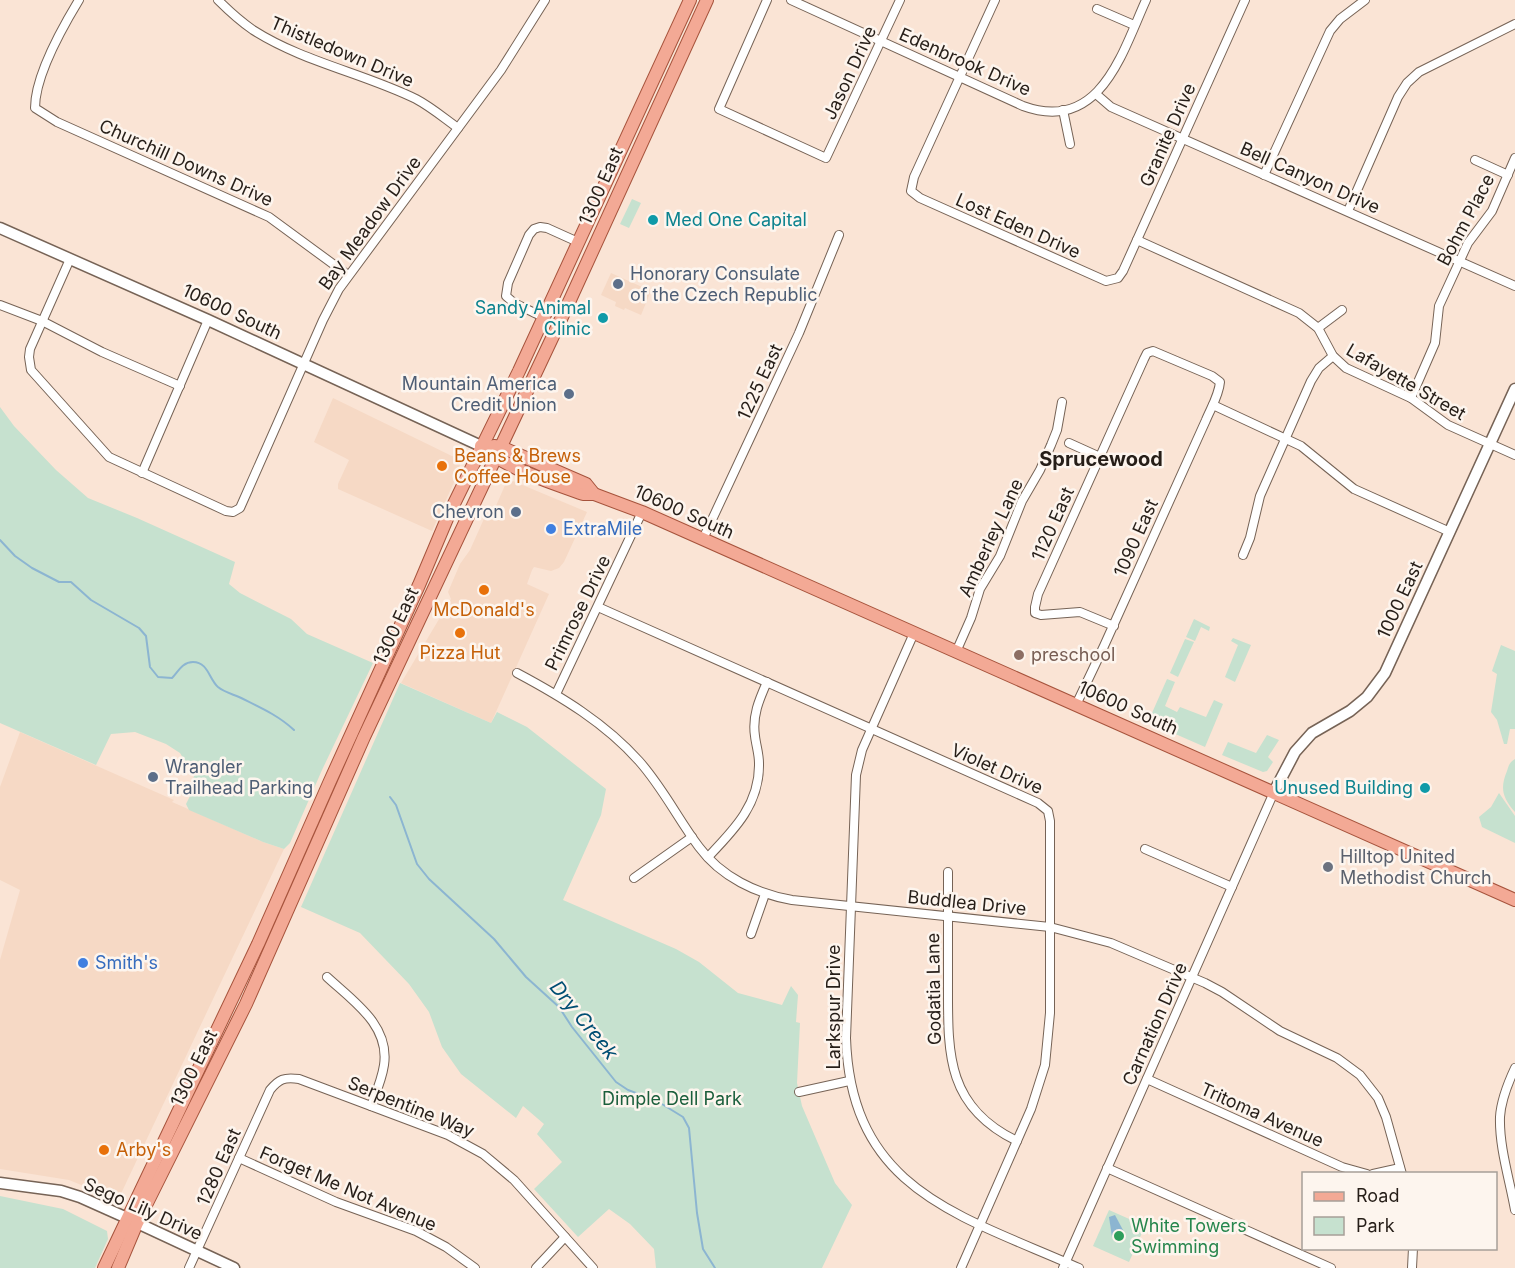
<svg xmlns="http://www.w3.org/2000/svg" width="1515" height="1268" viewBox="0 0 1515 1268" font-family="Inter,sans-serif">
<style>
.built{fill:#f6d9c5}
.green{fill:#c6e1cf}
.water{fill:#8cb5d1}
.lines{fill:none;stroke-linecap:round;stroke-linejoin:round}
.stream{stroke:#8cb5d1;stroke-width:2}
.minor-casing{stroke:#766356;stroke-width:10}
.tertiary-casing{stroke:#766356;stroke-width:13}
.secondary-casing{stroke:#766356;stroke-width:13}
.primary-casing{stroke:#a6533c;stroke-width:14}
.minor{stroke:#fff;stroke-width:8}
.tertiary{stroke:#fff;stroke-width:10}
.secondary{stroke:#fff;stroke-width:10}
.primary{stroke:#f3a995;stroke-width:12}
.culture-dot{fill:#0f9aa8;stroke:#fdf5ee;stroke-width:2}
.service-dot{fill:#5c6f8a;stroke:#fdf5ee;stroke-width:2}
.food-dot{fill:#e8710a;stroke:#fdf5ee;stroke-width:2}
.shop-dot{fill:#3f7fe0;stroke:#fdf5ee;stroke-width:2}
.education-dot{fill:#8d6e63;stroke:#fdf5ee;stroke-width:2}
.worship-dot{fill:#6b7280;stroke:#fdf5ee;stroke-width:2}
.leisure-dot{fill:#2e9e5b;stroke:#fdf5ee;stroke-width:2}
.labels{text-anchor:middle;stroke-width:5;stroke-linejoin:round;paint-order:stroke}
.street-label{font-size:18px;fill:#261e18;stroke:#fdf5ee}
.culture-label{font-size:18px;fill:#0d838f;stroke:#fdf5ee;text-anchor:end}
.service-label{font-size:18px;fill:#4e5e75;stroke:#fdf5ee;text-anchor:start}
.food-label{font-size:18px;fill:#c56008;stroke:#fdf5ee;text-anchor:start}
.shop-label{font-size:18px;fill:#366cbe;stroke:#fdf5ee;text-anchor:start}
.education-label{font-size:18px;fill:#785e54;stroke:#fdf5ee;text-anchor:start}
.worship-label{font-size:18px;fill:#5b616d;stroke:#fdf5ee;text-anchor:start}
.park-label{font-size:18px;fill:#1b5f3c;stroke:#fdf5ee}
.leisure-label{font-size:18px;fill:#27864d;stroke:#fdf5ee;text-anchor:start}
.neighbourhood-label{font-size:20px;font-weight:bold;fill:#261e18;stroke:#fdf5ee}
.water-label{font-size:20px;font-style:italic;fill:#004e73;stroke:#fdf5ee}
</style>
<rect width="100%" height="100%" fill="#fae4d5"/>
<g class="built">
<polygon points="611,273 651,291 641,315 625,308 624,310 615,306 616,302 601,295"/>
<polygon points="333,398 456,458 460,464 459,471 432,531 338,489 338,484 349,460 314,442"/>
<polygon points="513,481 587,512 564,562 559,568 551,571 534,567 532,570 527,584 549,594 491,723 401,683 451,599 448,592 460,564 470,550 487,512 495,508 506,483"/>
<polygon points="20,732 174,800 172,802 179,805 263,842 284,849 118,1200 69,1180 0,1169 0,960 20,890 0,880 0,787"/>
</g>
<g class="green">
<polygon points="632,199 641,203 629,228 620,224"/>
<polygon points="0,407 14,426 56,470 88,498 137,518 235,562 229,584 240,593 291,619 307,634 373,663 322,770 290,843 284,849 263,842 189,810 186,804 195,786 193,780 194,776 180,753 166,744 135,732 111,734 96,765 0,723"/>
<polygon points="1194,619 1210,627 1209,631 1201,627 1195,641 1186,637"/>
<polygon points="1233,638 1251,645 1235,682 1225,677 1238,645 1231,641"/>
<polygon points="1185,639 1194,642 1178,677 1170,673"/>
<polygon points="1501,645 1515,651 1515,729 1510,729 1507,744 1504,744 1497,720 1491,712 1497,674 1492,671"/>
<polygon points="1167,679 1175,682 1165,706 1177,712 1180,707 1206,717 1214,700 1223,704 1205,747 1148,722"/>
<polygon points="400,683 491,723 497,712 527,727 606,789 601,815 563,900 676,949 699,962 738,993 782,1005 791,986 798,995 796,1022 800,1023 797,1083 802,1106 835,1183 852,1205 822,1268 656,1268 654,1249 630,1224 609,1209 578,1237 534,1189 562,1162 537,1134 544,1124 523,1106 516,1118 461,1074 442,1047 429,1012 409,984 360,933 301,907"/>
<polygon points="1267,735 1279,740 1268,757 1273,762 1267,771 1263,772 1222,755 1228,742 1256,753"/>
<path d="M1515 759V812C1502 797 1500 788 1507 771 1509 765 1509 763 1515 759Z"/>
<polygon points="1499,793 1515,816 1515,843 1482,827 1479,817 1491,807"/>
<polygon points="0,1196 63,1209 107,1231 108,1239 95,1268 0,1268"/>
<polygon points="1109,1210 1145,1226 1129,1262 1093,1246"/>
</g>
<polygon class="water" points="1115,1215 1124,1232 1112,1237 1109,1217"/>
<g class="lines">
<g class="stream">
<path d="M0 540 15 556 32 568 59 582H71L91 600 139 628 146 636 150 667 158 677 172 678C178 672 182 662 193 662 208 662 209 679 218 687 224 692 232 694 239 697 259 707 278 715 294 730"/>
<polyline points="390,797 396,805 417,864 429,879 494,939 526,977 559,1007 572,1027 616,1082 628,1090 657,1101 683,1117 689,1128 697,1213 703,1249 715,1268"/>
</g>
<defs>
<g id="minor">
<path d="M79 0C62 28 35 76 35 108L57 122 269 217 348 275"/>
<path d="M218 0C229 11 240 21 253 30 303 62 363 73 416 99 431 107 444 118 458 128"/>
<polyline points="767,0 719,109 826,158 900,0"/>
<path d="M791 0 1023 106C1100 134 1122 53 1146 0"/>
<polyline points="995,0 914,177 911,191 920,198 1106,281 1118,278 1123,271 1245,0"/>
<polyline points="1097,9 1134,25"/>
<polyline points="1096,94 1111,107 1515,286"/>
<polyline points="1063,110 1070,144"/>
<polyline points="1475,160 1508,175"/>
<polyline points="1264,175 1330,31 1340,19 1365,0"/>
<polyline points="1348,211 1398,97 1407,83 1419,72 1515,24"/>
<polyline points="1137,240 1299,313 1318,328 1333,356 1346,368 1411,398 1448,425 1515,455"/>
<polyline points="70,259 30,349 29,357 31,370 109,457 226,511 233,512 240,508 323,320 339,289 501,70 545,0"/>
<polyline points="0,305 42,321 102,352 180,386"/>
<polyline points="543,317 514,303 506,296 508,283 529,235 534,229 540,227 547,228 578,242"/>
<polyline points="1318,328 1342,310"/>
<polyline points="1411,398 1435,343 1439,306 1468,243 1492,211 1515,158"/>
<polyline points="1213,405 1301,446 1354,489 1450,532"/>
<polyline points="1069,443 1100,457"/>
<polyline points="142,473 208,320"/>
<polyline points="703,539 799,333 839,235"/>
<polyline points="1243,555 1250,538 1260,496 1311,381 1319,368 1333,356"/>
<polyline points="598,607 1038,803 1048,811 1050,821 1050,1013 1045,1065 1031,1109 961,1268"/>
<path d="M914 633 862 750 856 775 846 1038C851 1191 960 1215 1079 1268"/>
<polyline points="956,652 971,618 980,589 1000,556 1022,501 1040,470 1051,445 1057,430 1062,402"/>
<path d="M517 673C562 697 605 723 639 761 663 788 678 819 699 847 721 877 757 894 792 900L1050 927 1111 943 1205 983 1222 992 1280 1031 1337 1058 1360 1075 1378 1098 1386 1117 1402 1174"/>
<polyline points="556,694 642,512"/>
<path d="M1076 705 1104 646 1206 420C1211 408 1219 395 1220 382L1212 376 1153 351 1147 353 1144 359 1038 594 1035 607V613L1041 615 1080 612 1114 626"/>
<polyline points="1145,849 1232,887"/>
<path d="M708 857C734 830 760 804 759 763 759 754 756 745 755 736 752 716 759 700 767 682"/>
<path d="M948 872C948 909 948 945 948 982 948 1052 945 1106 1017 1141"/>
<polyline points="634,878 692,837"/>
<polyline points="751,934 765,894"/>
<path d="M327 977C353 1001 390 1025 384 1065 382 1079 376 1093 371 1106"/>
<path d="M1515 1068C1508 1083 1501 1100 1500 1117 1499 1147 1510 1181 1515 1210"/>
<polyline points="1147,1079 1342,1167 1367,1174"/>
<polyline points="799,1092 849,1081"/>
<polyline points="239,1158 336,1202 416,1231 446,1247 475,1268"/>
<polyline points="1107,1168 1331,1268"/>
<polyline points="1373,1174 1400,1168"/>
<path d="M189 1268 270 1090C279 1079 284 1077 299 1079L448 1135 483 1154 514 1180 593 1268"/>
<polyline points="536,1268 565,1237"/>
<polyline points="1063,1268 1274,792"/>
<polyline points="1412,1268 1413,1248"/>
</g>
<g id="tertiary">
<polyline points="1274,792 1295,752 1312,733 1350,711 1367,697 1385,673 1515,389"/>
<polyline points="0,1183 61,1191 80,1197 127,1218"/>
</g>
<g id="secondary">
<polyline points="0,228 208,320 481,446"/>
<polyline points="131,1220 234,1268"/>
</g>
<g id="primary">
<path d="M481 446C509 470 548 481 583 494H594L642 512 1515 900"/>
<polyline points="494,446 501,447 586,484 594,494"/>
<polyline points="104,1268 258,944 330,781 419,585 449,514 519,371 690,0"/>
<polyline points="118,1268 137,1223 246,1004 364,737 570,300 707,0"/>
</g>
</defs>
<use href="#minor" class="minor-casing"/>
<use href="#tertiary" class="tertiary-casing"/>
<use href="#secondary" class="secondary-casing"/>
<use href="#primary" class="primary-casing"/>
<use href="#minor" class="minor"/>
<use href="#tertiary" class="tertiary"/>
<use href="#secondary" class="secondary"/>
<use href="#primary" class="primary"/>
</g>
<g class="culture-dot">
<circle cx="653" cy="220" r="6"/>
<circle cx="603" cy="318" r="6"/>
<circle cx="1425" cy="788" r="6"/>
</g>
<g class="service-dot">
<circle cx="618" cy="284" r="6"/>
<circle cx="569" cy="394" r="6"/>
<circle cx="516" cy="512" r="6"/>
<circle cx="153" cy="777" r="6"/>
</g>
<g class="food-dot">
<circle cx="442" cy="466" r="6"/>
<circle cx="484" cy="590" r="6"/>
<circle cx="460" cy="633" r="6"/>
<circle cx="104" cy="1150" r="6"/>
</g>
<g class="shop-dot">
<circle cx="551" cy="529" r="6"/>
<circle cx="83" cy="963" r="6"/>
</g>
<circle class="education-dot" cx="1019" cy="655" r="6"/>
<circle class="worship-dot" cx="1328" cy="867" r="6"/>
<circle class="leisure-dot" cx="1119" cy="1236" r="6"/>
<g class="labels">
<g class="street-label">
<text transform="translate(342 52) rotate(23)" y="6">Thistledown Drive</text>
<text transform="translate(965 62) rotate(24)" y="6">Edenbrook Drive</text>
<text transform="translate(850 73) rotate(-65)" y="6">Jason Drive</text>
<text transform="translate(1168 135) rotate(-66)" y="6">Granite Drive</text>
<text transform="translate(186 163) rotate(24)" y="6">Churchill Downs Drive</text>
<text transform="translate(1310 178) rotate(24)" y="6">Bell Canyon Drive</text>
<text transform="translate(601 186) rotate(-66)" y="6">1300 East</text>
<text transform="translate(1466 220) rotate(-62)" y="6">Bohm Place</text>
<text transform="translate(370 223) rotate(-54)" y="6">Bay Meadow Drive</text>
<text transform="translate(1018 226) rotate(24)" y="6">Lost Eden Drive</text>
<text transform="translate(232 312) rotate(25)" y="6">10600 South</text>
<text transform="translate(760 382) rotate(-65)" y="6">1225 East</text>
<text transform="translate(1406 382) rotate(30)" y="6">Lafayette Street</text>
<text transform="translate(684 512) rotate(24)" y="6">10600 South</text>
<text transform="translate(1053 524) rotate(-66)" y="6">1120 East</text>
<text transform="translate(991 538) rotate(-65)" y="6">Amberley Lane</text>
<text transform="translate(1136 538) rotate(-66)" y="6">1090 East</text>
<text transform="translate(1400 600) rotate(-65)" y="6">1000 East</text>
<text transform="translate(578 613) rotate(-64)" y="6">Primrose Drive</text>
<text transform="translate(396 626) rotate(-65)" y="6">1300 East</text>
<text transform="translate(1128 708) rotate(24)" y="6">10600 South</text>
<text transform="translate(997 769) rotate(24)" y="6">Violet Drive</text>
<text transform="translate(967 903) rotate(6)" y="6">Buddlea Drive</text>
<text transform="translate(934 989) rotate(-91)" y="6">Godatia Lane</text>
<text transform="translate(834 1007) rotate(-90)" y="6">Larkspur Drive</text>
<text transform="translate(1155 1024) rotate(-66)" y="6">Carnation Drive</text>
<text transform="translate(194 1068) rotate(-64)" y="6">1300 East</text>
<text transform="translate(411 1107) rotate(22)" y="6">Serpentine Way</text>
<text transform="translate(1262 1115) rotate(24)" y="6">Tritoma Avenue</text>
<text transform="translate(219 1167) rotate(-66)" y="6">1280 East</text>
<text transform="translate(348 1189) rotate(23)" y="6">Forget Me Not Avenue</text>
<text transform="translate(143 1209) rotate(24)" y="6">Sego Lily Drive</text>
</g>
<g class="culture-label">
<text x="665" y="226" text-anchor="start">Med One Capital</text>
<text x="591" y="314">Sandy Animal<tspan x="591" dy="21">Clinic</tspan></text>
<text x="1413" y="794">Unused Building</text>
</g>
<g class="service-label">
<text x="630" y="280">Honorary Consulate<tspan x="630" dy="21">of the Czech Republic</tspan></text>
<text x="557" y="390" text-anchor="end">Mountain America<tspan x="557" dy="21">Credit Union</tspan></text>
<text x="504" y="518" text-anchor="end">Chevron</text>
<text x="165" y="773">Wrangler<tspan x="165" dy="21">Trailhead Parking</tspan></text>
</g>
<g class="food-label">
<text x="454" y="462">Beans &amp; Brews<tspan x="454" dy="21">Coffee House</tspan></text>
<text x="484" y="616" text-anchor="middle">McDonald's</text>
<text x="460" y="659" text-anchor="middle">Pizza Hut</text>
<text x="116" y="1156">Arby's</text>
</g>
<g class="shop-label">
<text x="563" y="535">ExtraMile</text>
<text x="95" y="969">Smith's</text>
</g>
<g class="education-label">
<text x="1031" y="661">preschool</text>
</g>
<g class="worship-label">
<text x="1340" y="863">Hilltop United<tspan x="1340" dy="21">Methodist Church</tspan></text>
</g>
<g class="park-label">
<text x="672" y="1105">Dimple Dell Park</text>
</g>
<g class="leisure-label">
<text x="1131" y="1232">White Towers<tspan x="1131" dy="21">Swimming</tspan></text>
</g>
<g class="neighbourhood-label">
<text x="1101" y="466">Sprucewood</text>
</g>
<g class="water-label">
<text transform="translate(584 1020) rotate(51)" y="7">Dry Creek</text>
</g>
</g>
<rect x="1302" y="1172" width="195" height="78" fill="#fdf5ee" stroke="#a79f98" stroke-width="1.5"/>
<rect x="1314" y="1192" width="30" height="9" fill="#f3a995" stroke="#a79f98" stroke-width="1.5"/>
<text x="1356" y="1202" font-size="18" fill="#261e18">Road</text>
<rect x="1314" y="1217" width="30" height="18" fill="#c6e1cf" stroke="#a79f98" stroke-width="1.5"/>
<text x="1356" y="1232" font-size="18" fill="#261e18">Park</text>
</svg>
